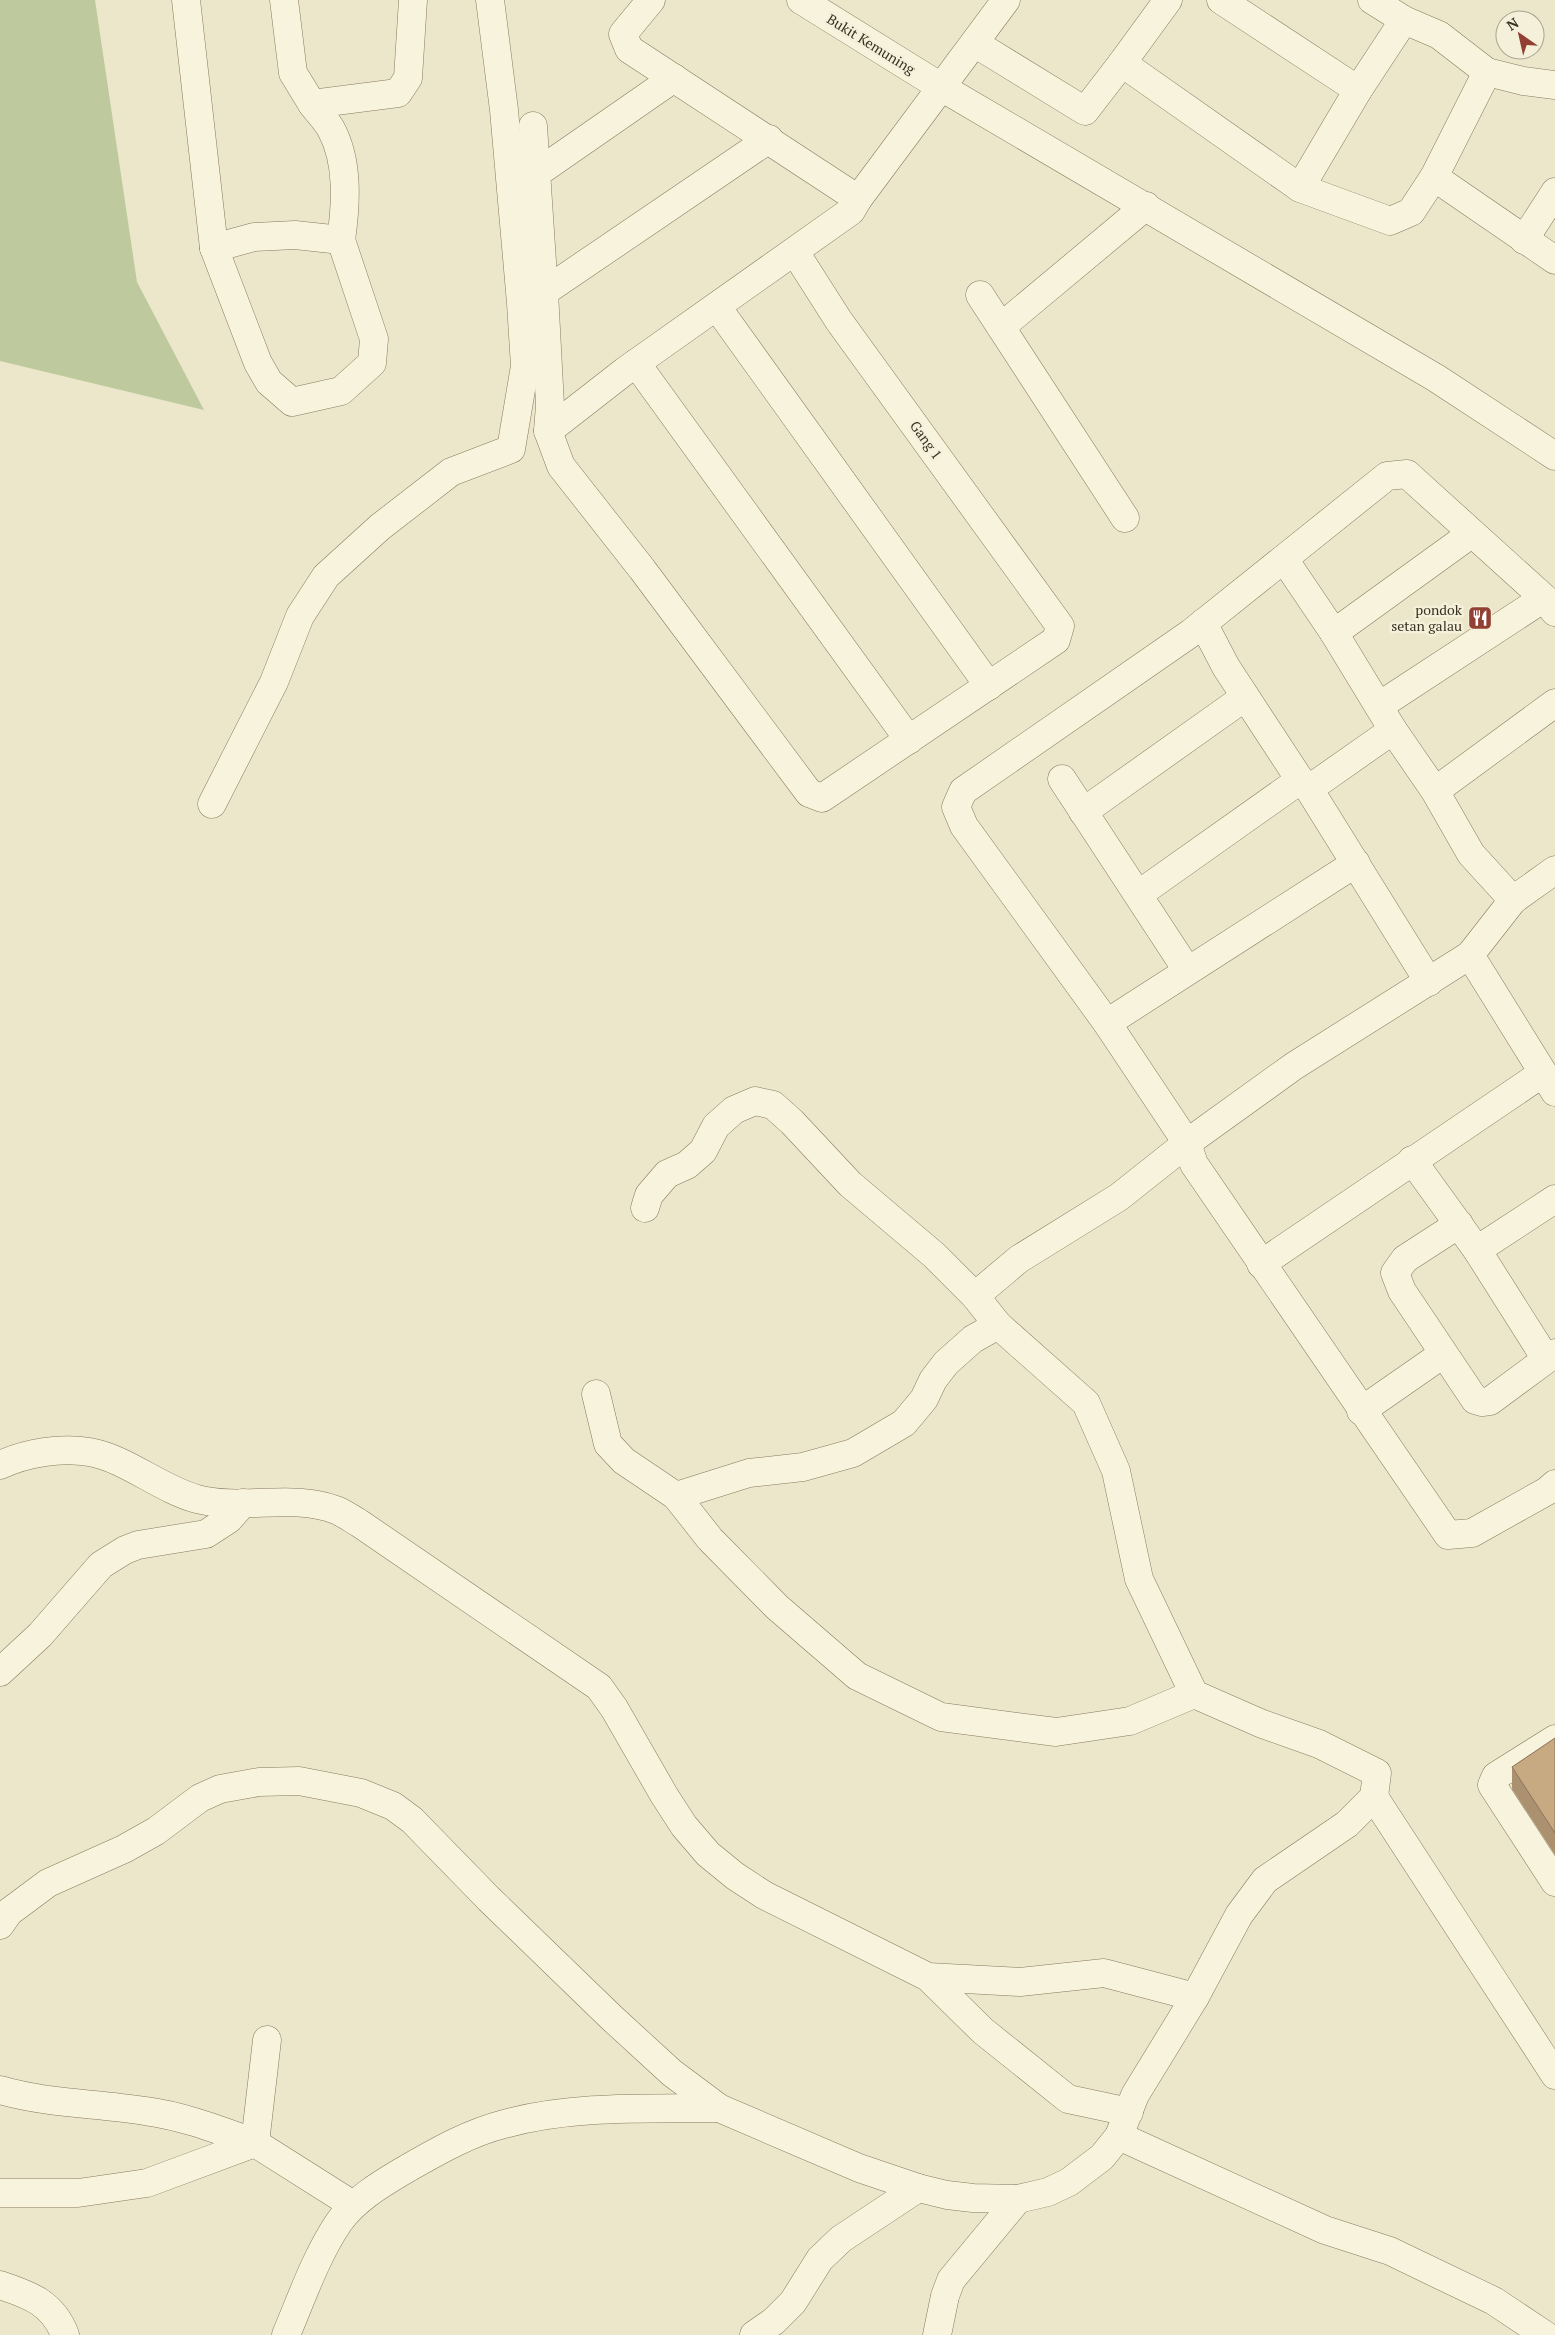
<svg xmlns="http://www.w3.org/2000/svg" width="1555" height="2335" viewBox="0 0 1555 2335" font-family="'PT Serif',serif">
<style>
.green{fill:#beca9e}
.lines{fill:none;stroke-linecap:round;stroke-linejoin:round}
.minor-casing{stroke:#887a5f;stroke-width:29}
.minor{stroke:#f7f3dd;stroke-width:28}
.wall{fill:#ab9170}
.building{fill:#c7a982;stroke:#8b765b}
.labels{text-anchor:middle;stroke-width:5;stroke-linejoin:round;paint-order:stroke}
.street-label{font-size:14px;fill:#393022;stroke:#f4f0d9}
.poi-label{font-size:14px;fill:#393022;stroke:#f4f0d9;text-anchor:end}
</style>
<rect width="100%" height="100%" fill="#ece7ca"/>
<polygon class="green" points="0,0 95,0 137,282 204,410 0,361"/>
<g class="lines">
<defs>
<g id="minor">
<polyline points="186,0 214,248 258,363 269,382 292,402 341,391 372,363 374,339 341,240"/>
<polyline points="284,0 293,73 312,104"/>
<polyline points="801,0 941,87 1436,378 1555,456"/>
<polyline points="1221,0 1358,90"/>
<polyline points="1372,0 1404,20 1439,35 1487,72"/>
<polyline points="976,44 1085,111 1122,63 1300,188 1390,221 1411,212 1434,177 1555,260"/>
<polyline points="1122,63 1168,0"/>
<polyline points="533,126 544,292 550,405 548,431 561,466 642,569 809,793 822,798 1056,640 1060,626 839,321 795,252"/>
<polyline points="537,173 674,78"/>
<polyline points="1434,177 1487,72 1523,81 1555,85"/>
<polyline points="1300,188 1358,90 1404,20"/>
<polyline points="858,199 1006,0"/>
<polyline points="1524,240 1555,192"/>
<path d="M214 248 254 237 295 235 341 240C346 205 349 162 331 129 326 120 318 112 312 104L398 93 408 78 413 0"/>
<polyline points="544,292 769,139"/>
<polyline points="980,295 1125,518"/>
<polyline points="717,307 989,686"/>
<polyline points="1001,327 1146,206"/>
<polyline points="636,363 909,740"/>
<polyline points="548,431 625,371 851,211 858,199 629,49 623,34 651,0"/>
<polyline points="1284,559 1334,633 1393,730 1435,791 1471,854 1513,900"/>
<polyline points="1555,612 1544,598 1407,474 1387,476 1191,633 963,791 956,807 964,826 1107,1023 1187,1143 1194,1164 1448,1535 1472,1533 1547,1491 1555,1484"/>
<polyline points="1203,623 1226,667 1300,780 1309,789 1429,982"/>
<polyline points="1334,633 1471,534"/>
<polyline points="1379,706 1544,598"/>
<polyline points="1062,779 1187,970"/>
<polyline points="1309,789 1393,730"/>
<polyline points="1435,791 1555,703"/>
<polyline points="212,804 274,682 300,616 326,576 380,527 451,472 511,449 525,366 521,303 504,110 490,0"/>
<polyline points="1083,812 1245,697"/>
<polyline points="1139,894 1300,780"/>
<polyline points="1470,955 1555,1092"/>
<polyline points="1107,1023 1356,863"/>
<polyline points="1412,1160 1477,1250 1546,1359"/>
<polyline points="1459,1224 1405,1259 1395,1273 1402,1291 1475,1400 1482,1402 1490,1401 1555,1353"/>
<polyline points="1477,1250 1555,1199"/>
<polyline points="1261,1264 1543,1073"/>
<polyline points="975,1296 1019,1259 1119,1197 1187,1143 1294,1066 1470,955 1513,900 1555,870"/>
<polyline points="596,1394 608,1444 624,1461 676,1496 710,1539 777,1607 857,1676 941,1717 1056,1732 1130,1721 1194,1694"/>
<polyline points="1361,1411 1443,1354"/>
<path d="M0 1465C26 1453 61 1447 89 1452 126 1458 160 1489 197 1499 242 1511 291 1493 336 1510 344 1513 352 1519 359 1523L599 1687 614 1708 664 1795 684 1826 708 1854 735 1876 764 1895 928 1977 1020 1982 1104 1973 1195 1997"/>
<polyline points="676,1496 749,1473 803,1467 853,1453 904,1423 924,1399 933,1380 946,1363 973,1339 998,1325"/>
<polyline points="0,1672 40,1635 101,1565 125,1550 138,1545 206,1534 229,1519 243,1503"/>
<polyline points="1555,1739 1496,1776 1492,1785 1555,1882"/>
<polyline points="1374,1797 1555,2075"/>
<polyline points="0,1925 9,1912 48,1883 124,1849 156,1831 200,1798 220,1789 259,1782 299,1781 361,1793 393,1806 412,1820 489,1899 612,2018 672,2073 719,2108 859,2168 918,2188 947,2195 973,2198 1018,2199 1048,2192 1069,2182 1102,2157 1119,2136 1135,2095 1195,1997 1239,1915 1265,1880 1347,1824 1374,1797 1377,1773 1319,1744 1260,1723 1194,1694 1139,1579 1116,1471 1086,1403 998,1325 975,1296 934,1255 850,1184 792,1122 773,1105 755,1101 734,1110 716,1126 703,1151 687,1165 667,1174 649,1195 645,1208"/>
<polyline points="928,1977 983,2031 1068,2099 1129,2112"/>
<polyline points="267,2040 255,2143 353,2205"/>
<path d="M0 2090C48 2104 96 2103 145 2111 183 2116 219 2130 255 2143"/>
<polyline points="1119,2136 1325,2230 1390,2251 1494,2301 1545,2335"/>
<polyline points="0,2193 78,2193 147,2183 255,2143"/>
<path d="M0 2285C30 2295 53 2303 65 2335"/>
<path d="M286 2335C302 2297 316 2256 339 2222 356 2198 383 2183 408 2168 438 2151 469 2133 504 2124 573 2105 648 2109 719 2108"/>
<polyline points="754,2335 774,2321 793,2302 820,2259 841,2239 918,2188"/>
<polyline points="937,2335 945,2296 951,2280 1018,2199"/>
</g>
</defs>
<use href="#minor" class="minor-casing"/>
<use href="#minor" class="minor"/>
</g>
<polygon class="wall" points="1555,1738 1555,1855 1512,1789 1512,1767"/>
<polygon class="building" points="1555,1738 1555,1833 1512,1767"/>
<defs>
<symbol id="restaurant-square" viewBox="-11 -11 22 22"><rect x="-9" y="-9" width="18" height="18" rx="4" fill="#924033" stroke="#f4f0d9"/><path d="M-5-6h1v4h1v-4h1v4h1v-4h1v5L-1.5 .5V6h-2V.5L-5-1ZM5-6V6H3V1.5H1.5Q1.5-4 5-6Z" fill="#fff"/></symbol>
</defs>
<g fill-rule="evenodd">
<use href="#restaurant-square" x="1466" y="604" width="28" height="28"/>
</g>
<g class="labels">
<g class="street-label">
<text transform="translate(871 44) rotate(32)" y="5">Bukit Kemuning</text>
<text transform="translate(926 440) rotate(54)" y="5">Gang 1</text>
</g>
<g class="poi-label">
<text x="1462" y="615">pondok<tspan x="1462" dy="16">setan galau</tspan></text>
</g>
</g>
<g transform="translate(1520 35) rotate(326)"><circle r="24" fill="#f4f0d9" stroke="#a9a390"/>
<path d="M0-4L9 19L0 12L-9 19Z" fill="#924033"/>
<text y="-8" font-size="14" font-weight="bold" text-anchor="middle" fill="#393022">N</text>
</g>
</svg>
